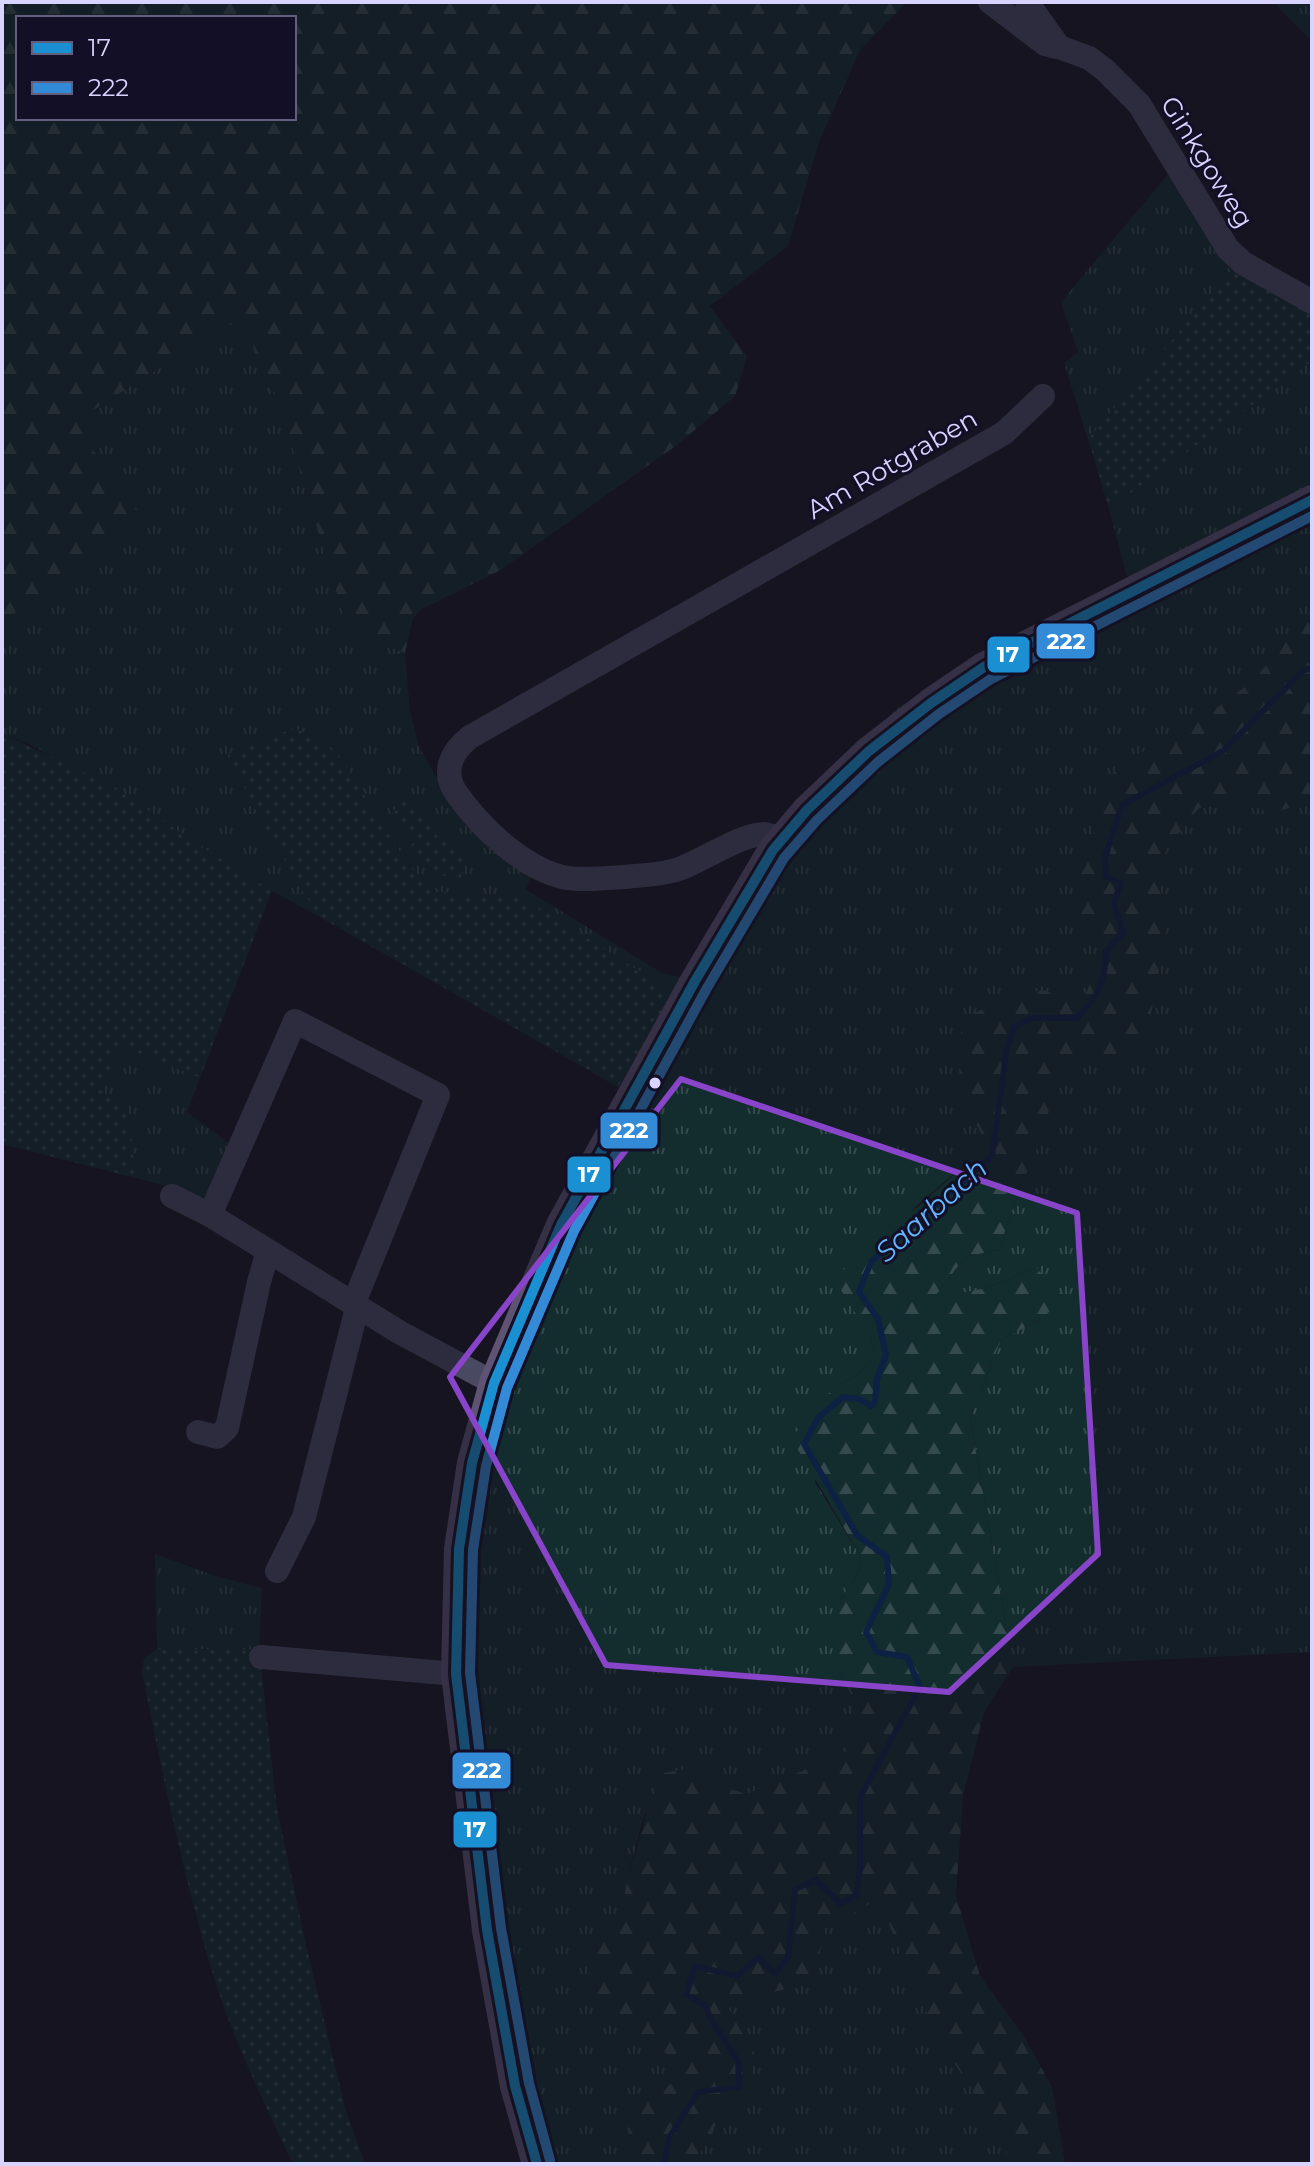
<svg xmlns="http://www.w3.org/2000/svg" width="1314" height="2166" viewBox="0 0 1314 2166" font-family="Montserrat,sans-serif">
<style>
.grass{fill:url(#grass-tufts);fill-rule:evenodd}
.forest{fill:url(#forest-firs);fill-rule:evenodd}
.garden{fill:url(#garden-dots)}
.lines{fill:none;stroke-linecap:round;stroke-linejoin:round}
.stream{stroke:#0d2144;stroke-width:6}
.minor{stroke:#4a4962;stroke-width:24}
.major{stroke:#5e5373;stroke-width:30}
.bus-1-casing{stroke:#130f26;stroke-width:16}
.bus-2-casing{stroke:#130f26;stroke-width:16}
.bus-1{stroke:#1a90d3;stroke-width:10}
.bus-2{stroke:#338bd7;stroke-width:10}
.marked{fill:none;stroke:#8945c9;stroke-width:6;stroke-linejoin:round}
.bus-dot{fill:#d9d4ff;stroke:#130f26;stroke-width:3}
.labels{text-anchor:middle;stroke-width:6;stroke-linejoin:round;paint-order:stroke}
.street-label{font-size:26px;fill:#d9d4ff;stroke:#130f26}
.water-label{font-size:28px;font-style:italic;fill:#62b6ff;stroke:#130f26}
.line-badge{stroke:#130f26;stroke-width:3}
.badge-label{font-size:22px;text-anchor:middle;font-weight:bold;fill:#fff}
</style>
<defs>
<pattern id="grass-tufts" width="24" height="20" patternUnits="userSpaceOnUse" patternTransform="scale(2)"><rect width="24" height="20" fill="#132c2d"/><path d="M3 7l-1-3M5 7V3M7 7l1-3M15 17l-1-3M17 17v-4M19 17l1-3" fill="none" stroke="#354a4c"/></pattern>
<pattern id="forest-firs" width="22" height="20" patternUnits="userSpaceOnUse" patternTransform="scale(2)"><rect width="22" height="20" fill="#132c2d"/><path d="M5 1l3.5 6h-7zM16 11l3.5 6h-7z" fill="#354a4c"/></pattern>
<pattern id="garden-dots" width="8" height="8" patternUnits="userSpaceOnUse" patternTransform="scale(2)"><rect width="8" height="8" fill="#132c2d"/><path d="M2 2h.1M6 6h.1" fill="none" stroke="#354a4c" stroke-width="1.8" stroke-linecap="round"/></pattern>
</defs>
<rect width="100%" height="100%" fill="#161421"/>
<g class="grass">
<polygon points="1273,2 1312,2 1312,41"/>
<polygon points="1170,172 1233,268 1088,439 1064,363 1078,352 1061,302"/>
<path d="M229 324 252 338 257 368 277 396 348 630 405 653 410 711 419 747 452 805 533 874 525 889 662 973 683 978 820 780 900 706 989 648 1128 581 1109 509 1312 361V618L1299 626 1253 681 1197 722 1135 756 1097 785 1093 844 1072 895 1096 943 1099 959 1085 996 1071 999 1042 991 1013 996 959 1096 981 1133 979 1152 905 1216 857 1314 871 1338 875 1355 857 1376 838 1385 815 1482 861 1557 859 1572 840 1600 836 1667 853 1698 855 1730 846 1753 747 1794 719 1786 690 1768 644 1815 627 1879 621 1918 586 1947 655 2046 679 2062 681 2075 662 2091 635 2095 640 2164H548L526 2080 500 1946 470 1680 471 1551 486 1458 521 1351 566 1245 643 1103 618 1087 672 994 522 897 435 892 408 865 338 754 294 728 227 755 267 830 318 916 272 891 35 747 2 733V618L34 604 137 513 90 447V412ZM409 797 437 836 466 859 414 842Z"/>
<polygon points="1312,794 1312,1652 1013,1667 970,1417 1001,1340 1041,1319 1036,1268 986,1288 932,1300 965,1257 1001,1249 1006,1226 1048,1119 1052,1066 1095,1057 1142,1063 1169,916 1153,866 1199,808 1241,802 1271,812 1303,804"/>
<polygon points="118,1044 200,1078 187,1112 231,1145 207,1204 160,1184 136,1178 128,1105 101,1093"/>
<polygon points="155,1554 215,1576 262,1588 259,1649 157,1649"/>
<polygon points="875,1901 883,1910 1004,2143 1009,2164 690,2164 711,2138 721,2108 750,2088 755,2054 728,2008 765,1994 803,1985 817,1968 825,1928"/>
</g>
<g class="forest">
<path d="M2 2H907L860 50 819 142 788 246 710 306 747 356 735 396 677 445 499 571 422 609 413 618 405 653 348 630 277 396 257 368 252 338 229 324 90 412 91 447 138 513 34 604 2 618ZM18 18H294V118H18Z"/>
<path d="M1312 618V794L1303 804 1271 813 1241 802 1199 808 1153 866 1169 916 1142 1063 1095 1057 1052 1066 1048 1119 1006 1226 1001 1249 965 1257 933 1299 986 1288 1036 1268 1065 1298 1041 1319 1001 1340 970 1417 1013 1667 984 1712 963 1796 956 1896 980 1976 1025 2038 1052 2087 1065 2164H1009C999 2120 969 2089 947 2051 922 2007 903 1957 883 1910L875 1901 825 1928 817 1968 803 1985 765 1994 728 2008 755 2054 750 2088 721 2108 711 2138 690 2164H640L628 2125 636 2094 662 2091 681 2075 679 2062 655 2046 619 2028 593 1991 586 1947 621 1918 627 1879 659 1774 690 1768 719 1786 747 1794 845 1753 855 1730 853 1698 836 1667 831 1627 840 1600 859 1572 861 1557 794 1443V1435L815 1406 838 1385 857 1376 875 1355 871 1338 836 1282 861 1242 919 1206 979 1152 981 1133 959 1096 960 1035 974 1013 1013 996 1042 990 1071 999 1085 996 1099 959 1096 943 1072 895 1093 844 1097 785 1135 756 1197 722 1253 681 1299 626Z"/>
</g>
<g class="garden">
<polygon points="1233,268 1312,312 1312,361 1109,509 1088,439"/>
<polygon points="294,728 329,745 338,754 408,865 435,892 522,897 665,987 672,994 618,1087 318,916 267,830 227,755"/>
<polygon points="2,733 116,788 200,846 272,891 200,1078 118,1045 102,1093 128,1105 136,1178 2,1144"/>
<path d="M409 797 437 836 467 859 460 880C436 876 425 866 409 848L414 842 392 811Z"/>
<path d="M157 1649H259L277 1808 306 1945 346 2111 365 2164H293C264 2103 234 2042 214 1977 183 1878 163 1775 142 1673L144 1658Z"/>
</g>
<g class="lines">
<path class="stream" d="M664 2164 669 2138 698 2092 739 2087 738 2061 713 2023 704 2004 686 1995 695 1966 737 1976 758 1957 775 1974 788 1957 795 1889 816 1880 840 1903 856 1896 860 1869V1797L920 1687 907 1657 877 1652 866 1632 889 1584 887 1557 857 1535 804 1444 818 1418 843 1397 859 1399 871 1406 875 1402 877 1379 886 1355 878 1319 859 1292 871 1262 992 1156 1007 1048 1014 1027 1031 1018H1077C1101 993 1104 985 1106 951L1123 933 1114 903 1121 883 1106 877 1105 857 1122 805 1223 751 1304 670 1312 668"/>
<g class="minor">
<polyline points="990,2 1045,44 1057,47"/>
<polyline points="1027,2 1059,47 1089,58 1105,70 1139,104 1228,249 1243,263 1312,302"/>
<path d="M781 839C776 838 769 834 764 834 741 834 702 861 679 869 662 875 642 875 624 877 605 878 581 881 562 877 521 866 481 828 457 794 441 772 451 752 470 737L1004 433 1043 396"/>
<polyline points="172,1196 210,1215 399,1332 494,1383"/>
<polyline points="210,1215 295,1021 438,1095 353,1305"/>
<polyline points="198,1432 217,1437 227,1428 259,1282 268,1251"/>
<polyline points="277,1571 304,1517 357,1308"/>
<polyline points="261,1657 456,1674"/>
</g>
<polyline class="major" points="537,2164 515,2086 487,1930 456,1674 459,1549 472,1463 494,1383 561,1225 695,981 773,850 807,810 869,751 931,703 984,667 1312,500"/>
<defs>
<polyline id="bus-1" points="537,2164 515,2086 487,1930 456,1674 459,1549 472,1463 494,1383 561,1225 695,981 773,850 807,810 869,751 931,703 984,667 1312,500"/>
<polyline id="bus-2" points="550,2160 529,2083 501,1928 470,1673 473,1550 486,1466 507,1388 574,1231 707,988 784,858 817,820 878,762 939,714 991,679 1312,516"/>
</defs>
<use href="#bus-1" class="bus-1-casing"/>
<use href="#bus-2" class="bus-2-casing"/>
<use href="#bus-1" class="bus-1"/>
<use href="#bus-2" class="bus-2"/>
</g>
<path d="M0 0H1314V2166H0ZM681 1079 1077 1213 1098 1554 949 1692 606 1665 450 1377Z" fill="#161421" fill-opacity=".55" fill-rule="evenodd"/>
<path class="marked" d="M681 1079 1077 1213 1098 1554 949 1692 606 1665 450 1377Z"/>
<circle class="bus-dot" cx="655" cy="1083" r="7"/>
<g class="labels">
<g class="street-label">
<text transform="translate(1207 162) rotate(58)" y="9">Ginkgoweg</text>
<text transform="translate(892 464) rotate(-30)" y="9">Am Rotgraben</text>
</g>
<g class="water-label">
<text transform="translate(931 1210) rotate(-42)" y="10">Saarbach</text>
</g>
</g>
<g class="line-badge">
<rect x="1035" y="622" width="61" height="38" rx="8" fill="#338bd7"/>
<rect x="986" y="635" width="45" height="39" rx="8" fill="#1a90d3"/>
<rect x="599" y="1111" width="60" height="39" rx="8" fill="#338bd7"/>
<rect x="566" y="1155" width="46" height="39" rx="8" fill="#1a90d3"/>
<rect x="451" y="1751" width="61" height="39" rx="8" fill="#338bd7"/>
<rect x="452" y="1810" width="46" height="39" rx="8" fill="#1a90d3"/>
</g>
<g class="badge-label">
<text x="1066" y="649">222</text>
<text x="1008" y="662">17</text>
<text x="629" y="1138">222</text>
<text x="589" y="1182">17</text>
<text x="482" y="1778">222</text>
<text x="475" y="1837">17</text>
</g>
<rect width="1314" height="2166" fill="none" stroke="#d9d4ff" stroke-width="8"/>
<rect x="16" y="16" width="280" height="104" fill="#130f26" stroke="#625e7d" stroke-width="2"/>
<rect x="32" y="42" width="40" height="12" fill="#1a90d3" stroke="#625e7d" stroke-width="2"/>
<text x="88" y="56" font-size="24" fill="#d9d4ff">17</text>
<rect x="32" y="82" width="40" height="12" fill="#338bd7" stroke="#625e7d" stroke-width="2"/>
<text x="88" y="96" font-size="24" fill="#d9d4ff">222</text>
</svg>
